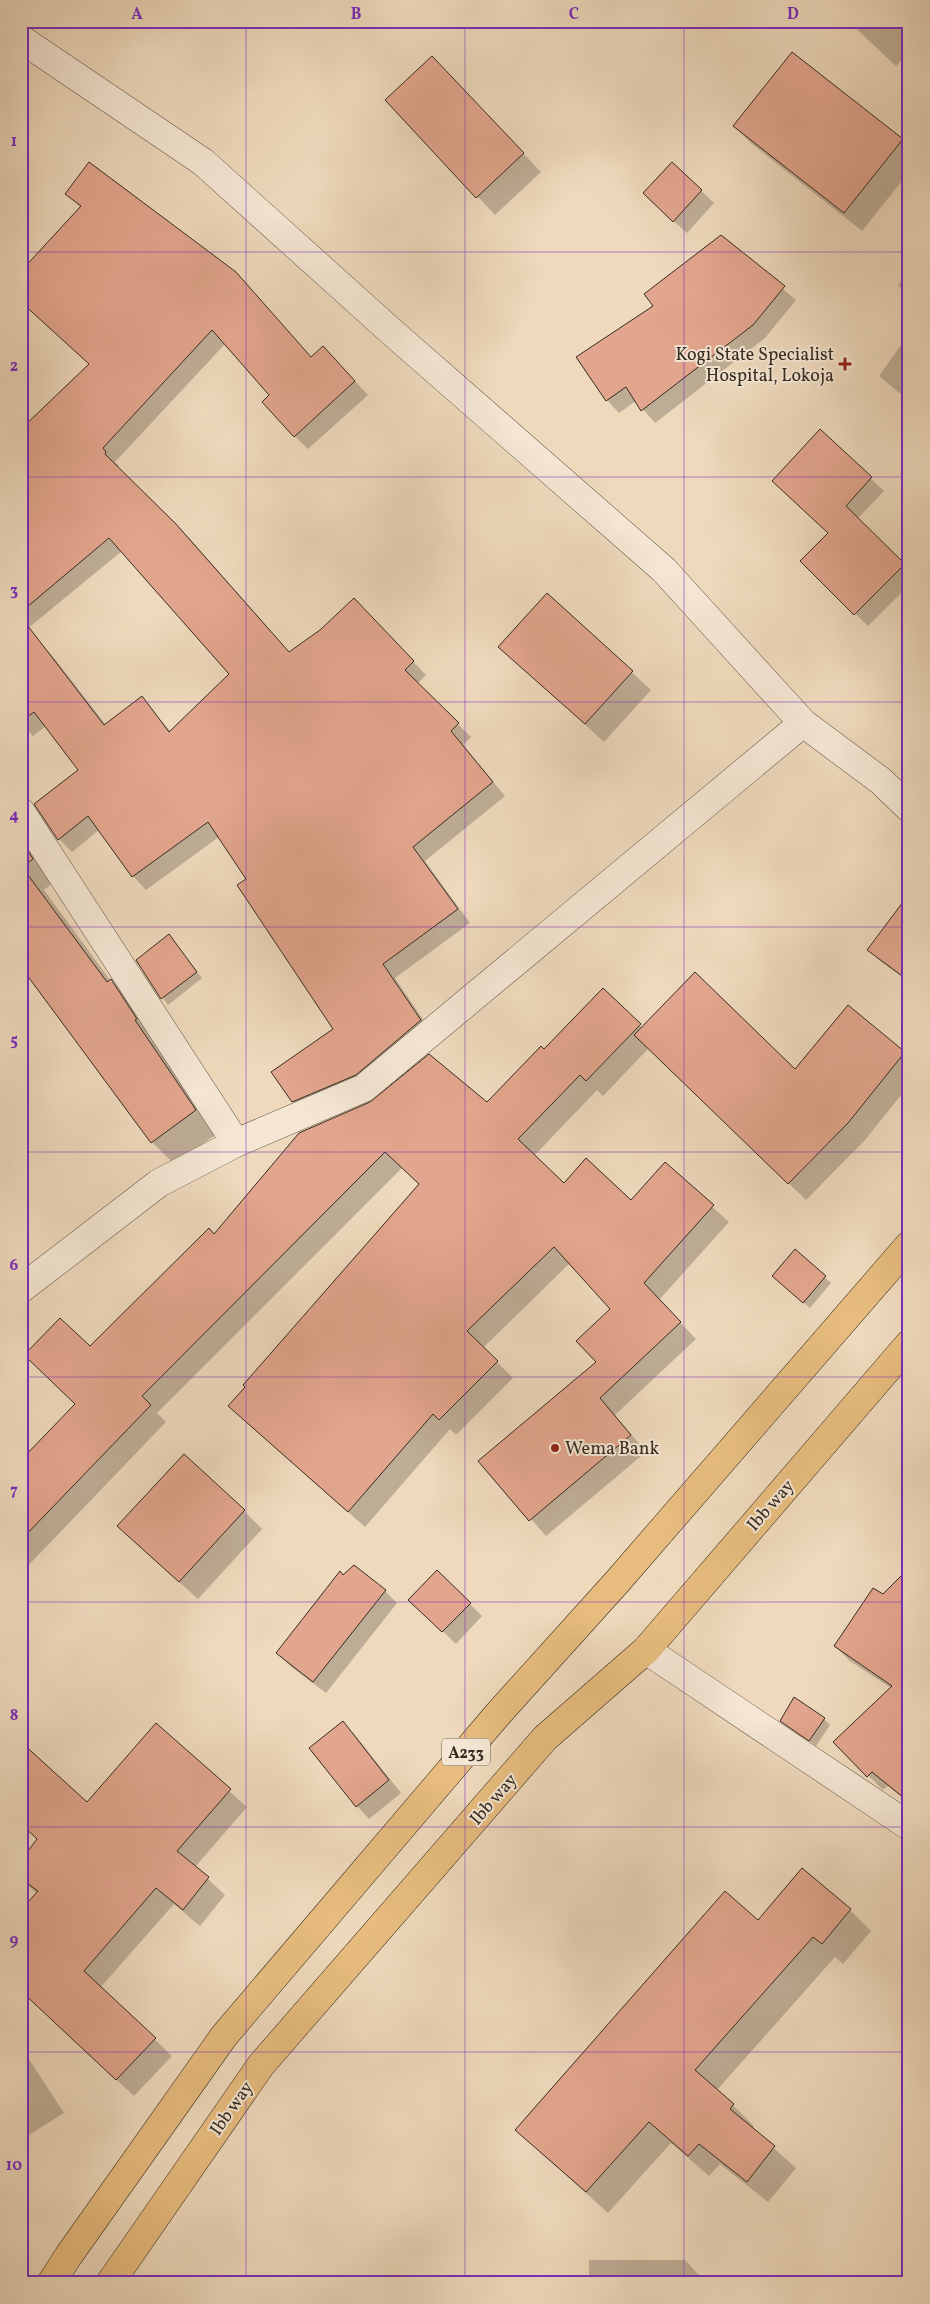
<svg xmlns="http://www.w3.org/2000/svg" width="930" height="2304" viewBox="0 0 930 2304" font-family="Vollkorn,serif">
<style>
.shadow{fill:#0003}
.building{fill:#e2a58d;stroke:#362c22}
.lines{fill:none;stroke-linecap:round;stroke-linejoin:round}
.minor-casing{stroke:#645748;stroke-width:29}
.highway-casing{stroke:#362c22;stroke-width:29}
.minor{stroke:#f4e6d3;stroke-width:28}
.highway{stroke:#e7bc7e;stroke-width:28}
.grid{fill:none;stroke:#7b2cbf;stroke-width:1;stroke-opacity:0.55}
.poi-dot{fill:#8f2418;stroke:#f4e6d3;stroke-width:2}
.labels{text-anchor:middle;stroke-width:4;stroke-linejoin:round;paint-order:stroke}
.shield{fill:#f4e6d3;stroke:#6f6457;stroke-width:1}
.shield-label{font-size:16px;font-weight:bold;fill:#362c22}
.poi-label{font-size:18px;fill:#362c22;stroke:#f4e6d3;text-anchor:end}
.street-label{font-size:18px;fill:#362c22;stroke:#f4e6d3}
.neatline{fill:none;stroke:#7b2cbf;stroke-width:2}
.grid-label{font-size:16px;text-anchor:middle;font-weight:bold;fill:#7b2cbf}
</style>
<rect width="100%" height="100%" fill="#eed9bc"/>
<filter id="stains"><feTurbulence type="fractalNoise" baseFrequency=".004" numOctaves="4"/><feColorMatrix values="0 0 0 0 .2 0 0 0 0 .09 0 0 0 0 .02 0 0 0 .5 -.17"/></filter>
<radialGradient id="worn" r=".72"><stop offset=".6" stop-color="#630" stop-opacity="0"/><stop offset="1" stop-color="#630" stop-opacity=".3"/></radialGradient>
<g class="shadow">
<polygon points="848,21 909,21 909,52 896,66"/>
<polygon points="450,76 541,172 495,215 387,100"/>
<polygon points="734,126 902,140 909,146 909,172 862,231 752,144"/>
<polygon points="672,163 714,203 687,233 657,206"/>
<polygon points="67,194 311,358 323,347 368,395 308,449 295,436 270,396 225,344 115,462 119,466 117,467 190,539 290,653 367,613 426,675 417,684 471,737 463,745 505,796 425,861 470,923 395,978 433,1034 306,1115 293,1101 335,1029 247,879 219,837 146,890 133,876 99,830 72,852 59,839 80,770 46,726 33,736 21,724 21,661 42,645 55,659 106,725 142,698 171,732 230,675 122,551 21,634 21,431 90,365 81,208"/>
<polygon points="721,236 796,300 765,338 655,423 636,401 619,413 607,400 655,306"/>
<polygon points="909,272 909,296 898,285"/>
<polygon points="901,345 909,350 909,401 879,376"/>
<polygon points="820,431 884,491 857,519 909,569 909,585 868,626 801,561 829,533"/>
<polygon points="547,595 651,690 604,742 500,647"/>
<polygon points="21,837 54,882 44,890 110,980 133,1003 218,1133 174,1164 152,1142 21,965"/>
<polygon points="909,903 909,982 880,961 869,950"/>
<polygon points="169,936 202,978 168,1005 137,960"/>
<polygon points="603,990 642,1028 795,1071 904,1053 909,1057 909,1085 865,1140 806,1200 649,1048 603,1096 597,1090 534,1156 564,1185 631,1201 665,1164 729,1222 659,1300 696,1339 615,1415 646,1452 546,1536 480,1461 598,1363 612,1309 570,1263 483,1348 513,1378 456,1435 450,1429 365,1527 246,1422 420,1185 402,1168 157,1413 166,1422 21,1573 21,1462 77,1404 90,1348 214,1235 300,1134 487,1103 544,1051"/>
<polygon points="795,1251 831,1283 810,1308 779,1282"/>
<polygon points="244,1511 262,1529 198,1599 137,1544"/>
<polygon points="909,1569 909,1803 888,1786 883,1790 835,1742 891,1688 850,1661 835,1646"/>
<polygon points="437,1572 482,1616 456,1644 423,1612"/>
<polygon points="343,1576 385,1591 397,1603 326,1693 290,1666 277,1653"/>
<polygon points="824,1719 830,1725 816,1746 781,1720"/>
<polygon points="343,1723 355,1735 401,1793 369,1819 357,1806"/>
<polygon points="156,1725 247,1807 195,1867 225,1895 200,1926 174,1904 100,1988 172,2056 134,2096 50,2018 37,1894 21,1879 21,1862 87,1804"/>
<polygon points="850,1910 871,1931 843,1964 835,1957 717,2090 754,2126 752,2129 796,2168 768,2202 720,2164 709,2176 671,2143 608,2213 516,2130 758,1922"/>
<polygon points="21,2047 64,2113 21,2140"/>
<polygon points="589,2260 685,2260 706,2283 589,2283"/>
</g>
<g class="building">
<polygon points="792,52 903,139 844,213 733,126"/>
<polygon points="432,56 524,153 476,198 385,100"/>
<polygon points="89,162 236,272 311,357 323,346 355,381 294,437 262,402 269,395 212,330 103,448 106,452 105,454 176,524 289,652 320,630 354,598 414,661 405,670 459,723 451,731 493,782 413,847 458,909 383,964 421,1020 356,1075 292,1102 271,1072 333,1029 237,885 246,879 208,822 132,877 88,816 58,840 34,804 78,770 34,712 21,721 21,617 104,725 142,696 169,732 229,674 109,538 21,612 21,429 89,364 21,302 21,271 81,206 65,194"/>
<polygon points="672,162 702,190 673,222 643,193"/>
<polygon points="721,235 785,286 753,325 641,411 626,387 606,401 576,357 653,306 644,294"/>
<polygon points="820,429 872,477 846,506 905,564 854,615 800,561 828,533 772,481"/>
<polygon points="547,593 633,671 585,724 498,647"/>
<polygon points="21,841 33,859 22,867 107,982 111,979 137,1019 135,1020 196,1110 151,1143 21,967"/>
<polygon points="909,894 909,981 867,950"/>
<polygon points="169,934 197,972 161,999 136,960"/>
<polygon points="695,972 795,1069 848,1005 905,1052 848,1123 788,1184 634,1035"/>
<polygon points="603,988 641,1024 586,1081 580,1075 518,1139 564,1183 586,1158 631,1200 665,1162 714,1205 644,1283 681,1322 600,1398 631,1435 529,1521 478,1461 596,1362 576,1341 610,1309 554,1247 467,1331 498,1361 439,1420 433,1414 348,1512 228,1406 245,1387 243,1385 419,1184 385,1152 142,1396 151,1405 21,1540 21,1460 75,1404 24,1355 60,1318 90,1346 209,1228 214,1234 299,1133 370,1102 429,1054 487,1102 541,1046 544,1049"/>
<polygon points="795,1249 826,1276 803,1303 772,1276"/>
<polygon points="184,1454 245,1510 179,1582 117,1526"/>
<polygon points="354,1565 386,1590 313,1682 276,1653 340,1571 343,1575"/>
<polygon points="909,1568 909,1802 872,1772 867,1777 833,1742 892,1686 834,1646 873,1588 883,1594"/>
<polygon points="437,1570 471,1603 442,1632 408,1600"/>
<polygon points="794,1697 825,1718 809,1741 780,1721"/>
<polygon points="343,1721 389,1780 356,1807 309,1748"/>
<polygon points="156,1723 231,1789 177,1851 209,1877 183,1910 156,1888 84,1971 156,2038 116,2080 21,1991 21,1910 38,1891 21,1879 21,1860 37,1839 21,1824 21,1742 87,1802"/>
<polygon points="802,1868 851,1909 822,1944 813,1937 695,2070 734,2104 730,2109 775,2146 747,2182 699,2144 688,2156 649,2122 586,2192 515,2130 725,1891 758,1920"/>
</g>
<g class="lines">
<defs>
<g id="minor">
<polyline points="21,39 203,162 393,333 664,570 803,723 881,781 909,808"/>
<polyline points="21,812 236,1143 159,1183 21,1289"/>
<polyline points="236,1143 364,1088 803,723"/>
<polyline points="646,1650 909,1826"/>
</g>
<g id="highway">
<polyline points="51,2283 69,2255 224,2036 498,1714 617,1582 909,1245"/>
<polyline points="110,2283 261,2065 545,1738 646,1650 909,1344"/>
</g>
</defs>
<use href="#minor" class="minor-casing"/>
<use href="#highway" class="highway-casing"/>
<use href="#minor" class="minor"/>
<use href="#highway" class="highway"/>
</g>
<path class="grid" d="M246 21V2283M465 21V2283M684 21V2283M21 252H909M21 477H909M21 702H909M21 927H909M21 1152H909M21 1377H909M21 1602H909M21 1827H909M21 2052H909"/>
<g class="poi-dot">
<path d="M842.5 356.5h5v5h5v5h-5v5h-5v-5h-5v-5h5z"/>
<circle cx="555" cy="1448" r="5"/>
</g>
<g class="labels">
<rect class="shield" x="442" y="1738.5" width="48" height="27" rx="4"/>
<g class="shield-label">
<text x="466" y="1758">A233</text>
</g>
<g class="poi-label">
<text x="834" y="360">Kogi State Specialist<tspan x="834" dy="21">Hospital, Lokoja</tspan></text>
<text x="565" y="1454" text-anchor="start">Wema Bank</text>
</g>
<g class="street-label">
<text transform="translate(770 1505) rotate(-49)" y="6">Ibb way</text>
<text transform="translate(493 1799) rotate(-49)" y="6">Ibb way</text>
<text transform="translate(231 2108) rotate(-55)" y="6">Ibb way</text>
</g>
</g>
<rect width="930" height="2304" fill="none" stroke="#eed9bc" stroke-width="55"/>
<rect x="28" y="28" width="874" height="2248" class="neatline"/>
<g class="grid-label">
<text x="137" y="19">A</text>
<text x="356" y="19">B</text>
<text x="574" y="19">C</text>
<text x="793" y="19">D</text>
<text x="14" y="146">1</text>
<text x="14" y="371">2</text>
<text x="14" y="595">3</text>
<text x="14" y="820">4</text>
<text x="14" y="1045">5</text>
<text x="14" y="1270">6</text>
<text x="14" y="1495">7</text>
<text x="14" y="1720">8</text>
<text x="14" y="1945">9</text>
<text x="14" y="2170">10</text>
</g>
<rect width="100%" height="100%" filter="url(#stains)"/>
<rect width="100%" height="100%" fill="url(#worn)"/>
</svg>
